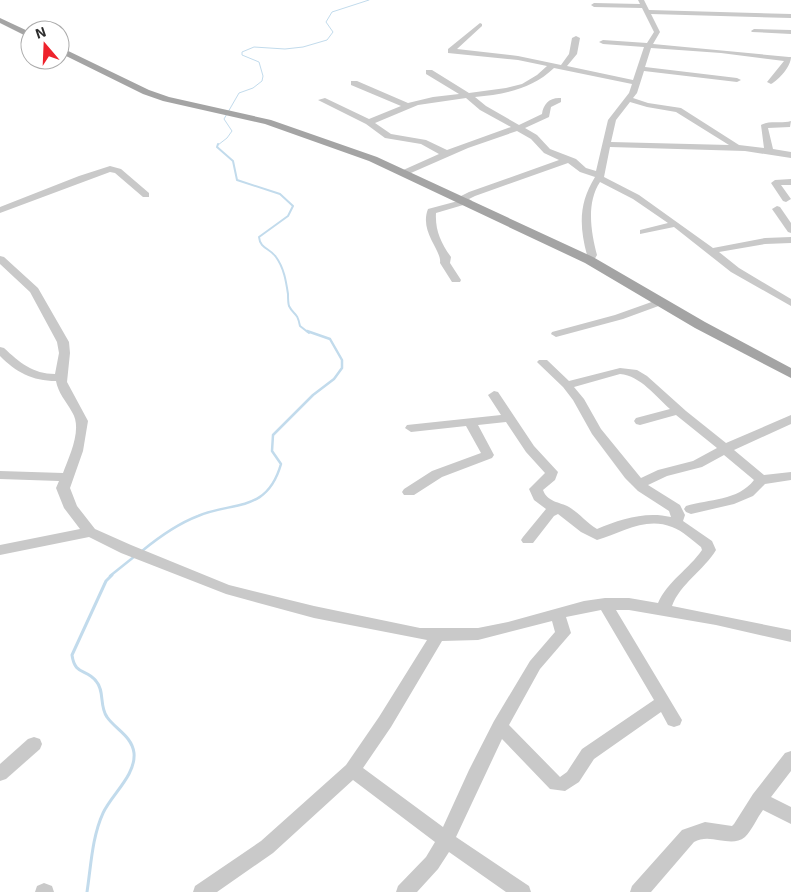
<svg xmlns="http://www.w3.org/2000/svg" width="791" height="892" viewBox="0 0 791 892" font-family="'Exo 2',sans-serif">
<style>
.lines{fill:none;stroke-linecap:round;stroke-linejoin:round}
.stream-far3{stroke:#c2dbec;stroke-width:1}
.stream-far2{stroke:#c2dbec;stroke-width:2}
.stream-far1{stroke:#c2dbec;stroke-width:2.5}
.stream{stroke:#c2dbec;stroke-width:3}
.minor{fill:#c9c9c9;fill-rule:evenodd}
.major{fill:#a4a4a4;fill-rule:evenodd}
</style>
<rect width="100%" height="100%" fill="#fff"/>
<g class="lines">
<polyline class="stream-far3" points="218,145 227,138 232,131 224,119 239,93 253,88 262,81 263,76 259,62 242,55 242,52 254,47 285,49 303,47 327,40 333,32 326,22 332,12 369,0"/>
<path class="stream-far2" d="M218 144 217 147 233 161 237 180 280 194 293 206 288 216 259 237C260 249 270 248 276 257 284 268 286 281 288 294 288 297 288 303 289 306 294 316 297 311 300 326L309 333"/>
<g class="stream-far1">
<path d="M142 551C159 537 177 524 198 516 234 501 267 513 281 464L272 451 273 435 313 395 334 379 342 368V360L330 339 307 331"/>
<polyline points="110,576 135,556"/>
</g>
<path class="stream" d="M87 892C91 866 92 837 103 813 112 794 136 775 134 753 132 736 115 729 107 717 99 706 105 691 96 681 86 668 75 676 72 655L106 581 112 575"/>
<g class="minor">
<path d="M638 0H644L649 10 791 14V18L651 14 660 32 653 44 789 57H791C791 66 779 80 771 84L767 82 784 61 721 53 651 48 645 67 737 78 741 80 737 82 644 71 637 93 633 98 648 103 681 108 739 145 764 148 761 125C770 120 781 124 791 121L790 127 768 128 773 149 791 152V158L745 151 610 147 604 177 639 195 713 248 765 238 791 237V243L765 244 719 252 739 268 791 299V306L731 272 674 227 640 234V230L668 223 633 199 600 182C586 203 591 232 597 255L593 262H585L584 260 587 255C579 225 579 203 595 177L580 172 568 163 475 196 469 199 472 201 470 203 436 213C435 230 441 243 451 257L450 263 461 280 460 282H452L440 263C442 250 419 232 428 209L458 201 459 197 469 192 559 160 544 153 531 139 517 131 468 148 404 176 400 173 401 171 439 154 421 144 385 138 366 124 318 100 325 98 369 119 401 106 351 85V81H357L408 103 433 97 459 94 426 74V70H432L469 93 506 88 522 84 537 75 547 66 518 60 448 53V49L480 23 482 24V26L457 49 518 56 561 65 569 54 572 38 576 36 580 38 577 54 567 66 633 80 644 47 603 44 599 42 603 40 647 43 654 32 642 8 594 7 591 5 594 3 640 4ZM554 68 632 84 629 93 608 120 596 171 586 168 576 159 550 149 537 135 525 128 549 117 551 107 561 102V98C550 97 543 104 542 114L519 125 486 106 475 97C505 94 532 89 554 68ZM466 98 480 110 511 127 447 150 426 140 391 134 375 123 418 105ZM630 102 647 107 676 112 729 145 611 142 616 120Z"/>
<polygon points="754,29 791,30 791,34 752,32 751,31"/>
<polygon points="110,166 121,169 149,193 149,197 143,197 115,173 110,172 0,213 0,207 79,176"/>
<polygon points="791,179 791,185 781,185 791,199 786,202 783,201 771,183 775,180"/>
<polygon points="777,206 780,207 791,223 791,233 788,232 772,209"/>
<path d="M0 256 4 257 38 288 69 342 70 353 67 382 88 421 83 451 70 488 77 506 95 529 131 545 229 585 314 606 420 628H478L508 622 584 601 605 598H629L658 603C667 582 689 569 702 550L701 547C692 540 683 531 672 527 646 516 621 533 597 540L581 532 558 514 554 516 533 543H523L521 540 523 537 546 509 534 500 529 489 545 473 526 452 506 422 478 425 494 455 492 458 442 477 414 495H404L402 492 404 489 432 471 481 453 466 426 411 432 405 428 407 425 501 415 488 395 494 391 498 392 534 446 558 472 555 480 543 490C547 502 560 502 569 507 579 513 587 523 597 529 620 519 646 511 671 517L669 511 638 491 625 478 592 434 573 400 563 387 539 364 537 362 539 360H547L569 381 620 368 637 370 647 376 686 411 726 443 791 415V424L734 450 764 475 791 472V480L765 484 753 496 734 504 691 514 686 512 684 509 686 506C709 499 738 501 754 480L724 455 702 467 667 476 648 485 680 505 685 515 683 521 712 541 716 550C704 570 680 584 672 606L791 630V642L716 625 629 610H616L682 720 680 725 674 727 668 725 661 712 594 759 579 782 565 791 550 789 502 739 456 837 529 886 531 892H506L449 852 438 869 417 892H396L398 886 426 857 435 842 353 780 273 853 217 892H193L195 886 261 841 346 765 379 717 427 640 314 618 226 594 121 553 89 537 0 555V545L80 529 64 508 56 488 59 481 0 479V471L63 473C69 456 83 429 72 412 66 401 58 393 56 381 32 381 16 372 0 356V347L4 348C19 362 33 374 55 374L59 353 57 342 30 292 0 264ZM620 374C641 376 655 396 670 409L636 418 634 421 636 424 640 425 676 415 717 448 693 461 658 470 641 478 601 429 584 399 574 387ZM601 610 654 700 582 749 567 772 560 777 509 725 540 669 571 633 566 617ZM552 621 555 632 530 661 494 721 469 770 443 827 363 768 391 727 442 641 478 640Z"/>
<polygon points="660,299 664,300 665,302 664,304 623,319 556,337 551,334 552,332 615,315"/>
<polygon points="34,737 40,739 42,744 40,749 6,779 0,781 0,764 28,739"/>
<path d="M791 751V771L771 797 791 807V824L763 810C757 818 752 830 745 837 730 849 711 832 694 842L651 892H630L632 886 682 830 705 822 732 826 734 824 753 794 785 753Z"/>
<polygon points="44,883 52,886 54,892 35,892 37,886"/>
</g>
<g class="major">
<polygon points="0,18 30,32 30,38 0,23"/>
<polygon points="60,47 149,90 169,97 271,120 377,157 593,257 705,322 791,368 791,378 695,328 585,263 369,161 265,124 163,101 143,94 60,53"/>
</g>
</g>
<g transform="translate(45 45) rotate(341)"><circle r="24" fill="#ffffff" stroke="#ababab"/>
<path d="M0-4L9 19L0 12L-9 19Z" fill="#ee222c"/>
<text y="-8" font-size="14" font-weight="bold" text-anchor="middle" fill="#2c2c2c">N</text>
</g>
</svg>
